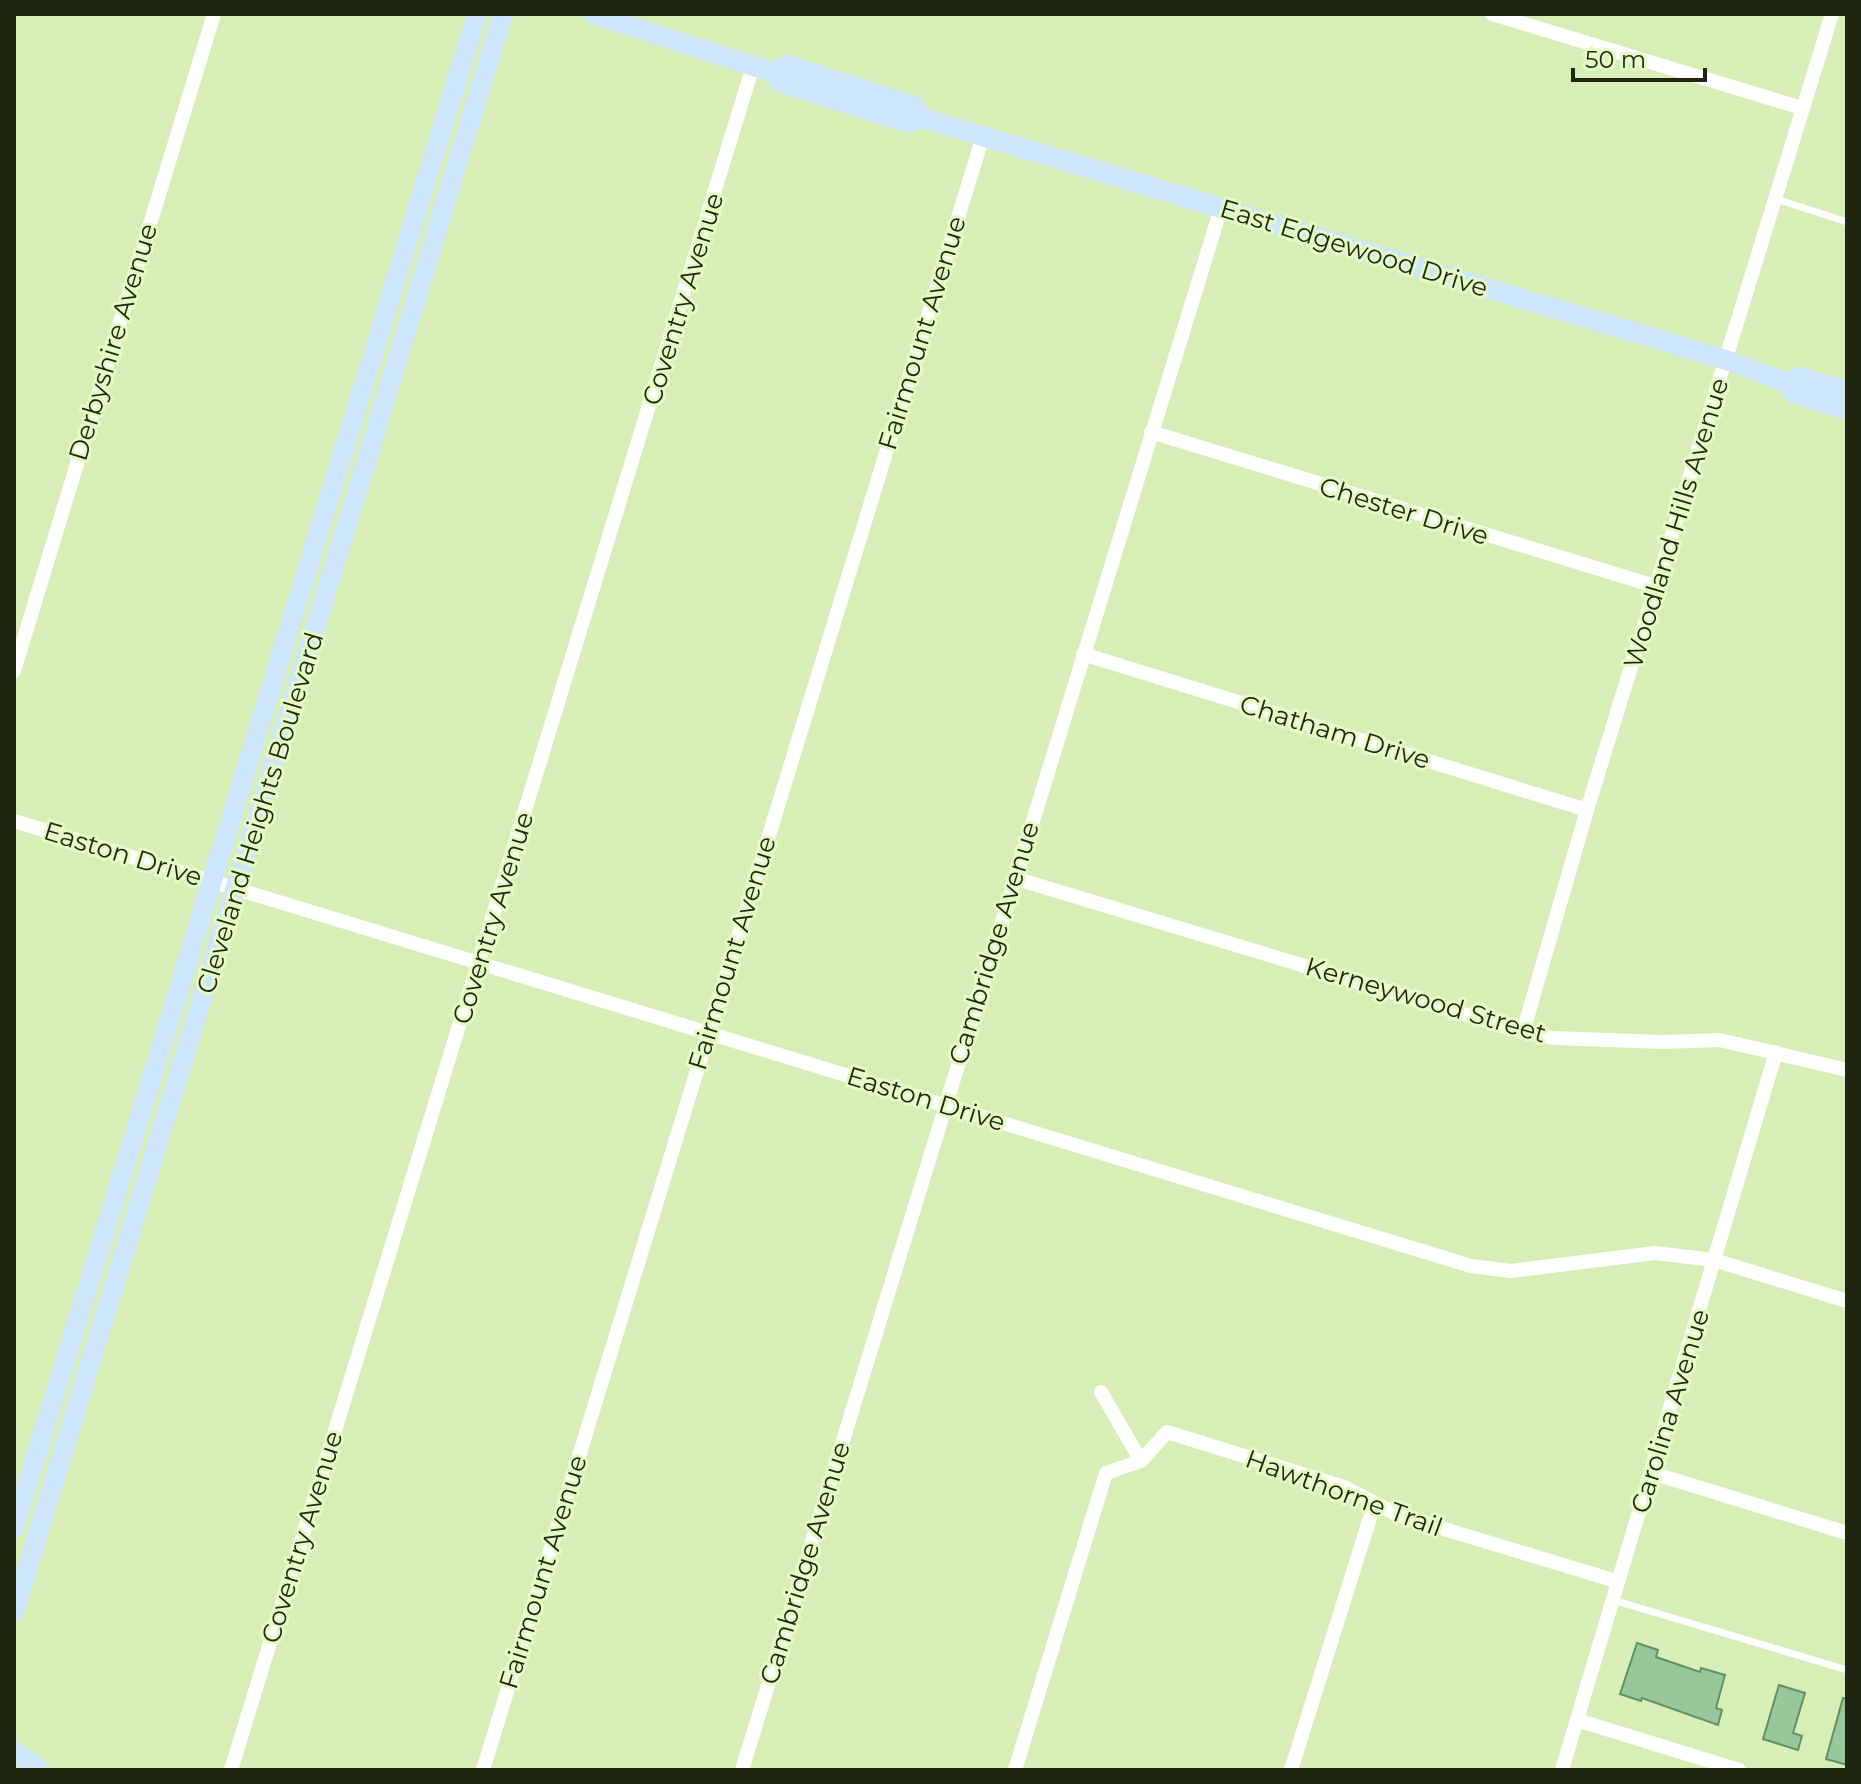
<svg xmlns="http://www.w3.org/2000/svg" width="1861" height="1784" viewBox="0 0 1861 1784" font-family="Montserrat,sans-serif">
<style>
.building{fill:#99c79c;stroke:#649067;stroke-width:2}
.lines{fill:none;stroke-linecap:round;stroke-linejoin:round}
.lane{stroke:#fff;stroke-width:7}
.street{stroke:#fff;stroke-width:14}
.secondary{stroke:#cee6fb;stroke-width:20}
.labels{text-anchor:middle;stroke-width:6;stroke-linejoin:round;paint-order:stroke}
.street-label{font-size:26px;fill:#1f2712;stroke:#e4fcc4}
</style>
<rect width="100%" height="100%" fill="#d7efb7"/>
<g class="building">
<polygon points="1637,1643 1658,1650 1656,1657 1700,1672 1701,1668 1725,1675 1716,1708 1722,1710 1718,1725 1642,1698 1641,1701 1620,1694"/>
<polygon points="1779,1685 1805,1693 1793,1733 1802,1736 1798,1750 1763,1739"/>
<polygon points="1843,1698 1847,1699 1847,1765 1826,1759"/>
</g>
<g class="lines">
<g class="lane">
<polyline points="1776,199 1847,222"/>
<polyline points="1613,1600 1847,1670"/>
</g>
<g class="street">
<polyline points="1492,14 1802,108"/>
<polyline points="1151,432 1658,587"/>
<polyline points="1083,654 1587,810"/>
<polyline points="14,671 214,14"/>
<polyline points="14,821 1471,1266 1511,1271 1655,1253 1714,1260 1847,1301"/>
<polyline points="1014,878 1523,1032 1553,1038 1663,1042 1720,1040 1847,1070"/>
<polyline points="1523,1032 1587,810 1832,14"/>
<polyline points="1101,1392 1141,1461"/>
<polyline points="1652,1473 1847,1533"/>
<polyline points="1577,1720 1739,1770"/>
<polyline points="231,1770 753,66"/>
<polyline points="483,1770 983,136"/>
<polyline points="742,1770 1221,208"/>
<polyline points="1015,1770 1106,1473 1141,1461 1167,1432 1344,1487 1398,1515 1616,1581"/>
<polyline points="1291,1770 1374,1505"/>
<polyline points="1562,1770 1776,1052"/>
</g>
<g class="secondary">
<polyline points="593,14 772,72 781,83 909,123 922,118 1726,360 1785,382 1795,394 1847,410"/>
<polyline points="772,72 788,65 914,106 922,118"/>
<polyline points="1785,382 1800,377 1847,391"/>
<polyline points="14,1528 477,14"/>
<polyline points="14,1612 503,14"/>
<polyline points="14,1751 40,1770"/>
</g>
</g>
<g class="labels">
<g class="street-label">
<text transform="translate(1354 248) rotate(17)" y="9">East Edgewood Drive</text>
<text transform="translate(683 299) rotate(-73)" y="9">Coventry Avenue</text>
<text transform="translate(922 333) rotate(-73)" y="9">Fairmount Avenue</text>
<text transform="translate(113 342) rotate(-73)" y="9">Derbyshire Avenue</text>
<text transform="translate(1404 511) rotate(17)" y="9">Chester Drive</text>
<text transform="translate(1676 523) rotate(-73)" y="9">Woodland Hills Avenue</text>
<text transform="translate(1335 732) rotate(17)" y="9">Chatham Drive</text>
<text transform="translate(260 813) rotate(-73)" y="9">Cleveland Heights Boulevard</text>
<text transform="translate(123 854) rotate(17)" y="9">Easton Drive</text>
<text transform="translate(493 918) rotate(-73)" y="9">Coventry Avenue</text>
<text transform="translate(994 943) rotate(-73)" y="9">Cambridge Avenue</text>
<text transform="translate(732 953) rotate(-73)" y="9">Fairmount Avenue</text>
<text transform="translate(1426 1000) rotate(16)" y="9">Kerneywood Street</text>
<text transform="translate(926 1099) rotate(17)" y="9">Easton Drive</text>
<text transform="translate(1670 1411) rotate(-73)" y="9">Carolina Avenue</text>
<text transform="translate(1344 1493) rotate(20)" y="9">Hawthorne Trail</text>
<text transform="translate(302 1537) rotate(-73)" y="9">Coventry Avenue</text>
<text transform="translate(805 1563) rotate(-73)" y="9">Cambridge Avenue</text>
<text transform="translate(543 1572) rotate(-73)" y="9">Fairmount Avenue</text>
</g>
</g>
<rect width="1861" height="1784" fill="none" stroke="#1f2712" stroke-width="32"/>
<path d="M1573 68v12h132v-12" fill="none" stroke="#1f2712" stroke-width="4"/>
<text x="1585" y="68" font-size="24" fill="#1f2712" stroke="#e4fcc4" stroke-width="6" paint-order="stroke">50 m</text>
</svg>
